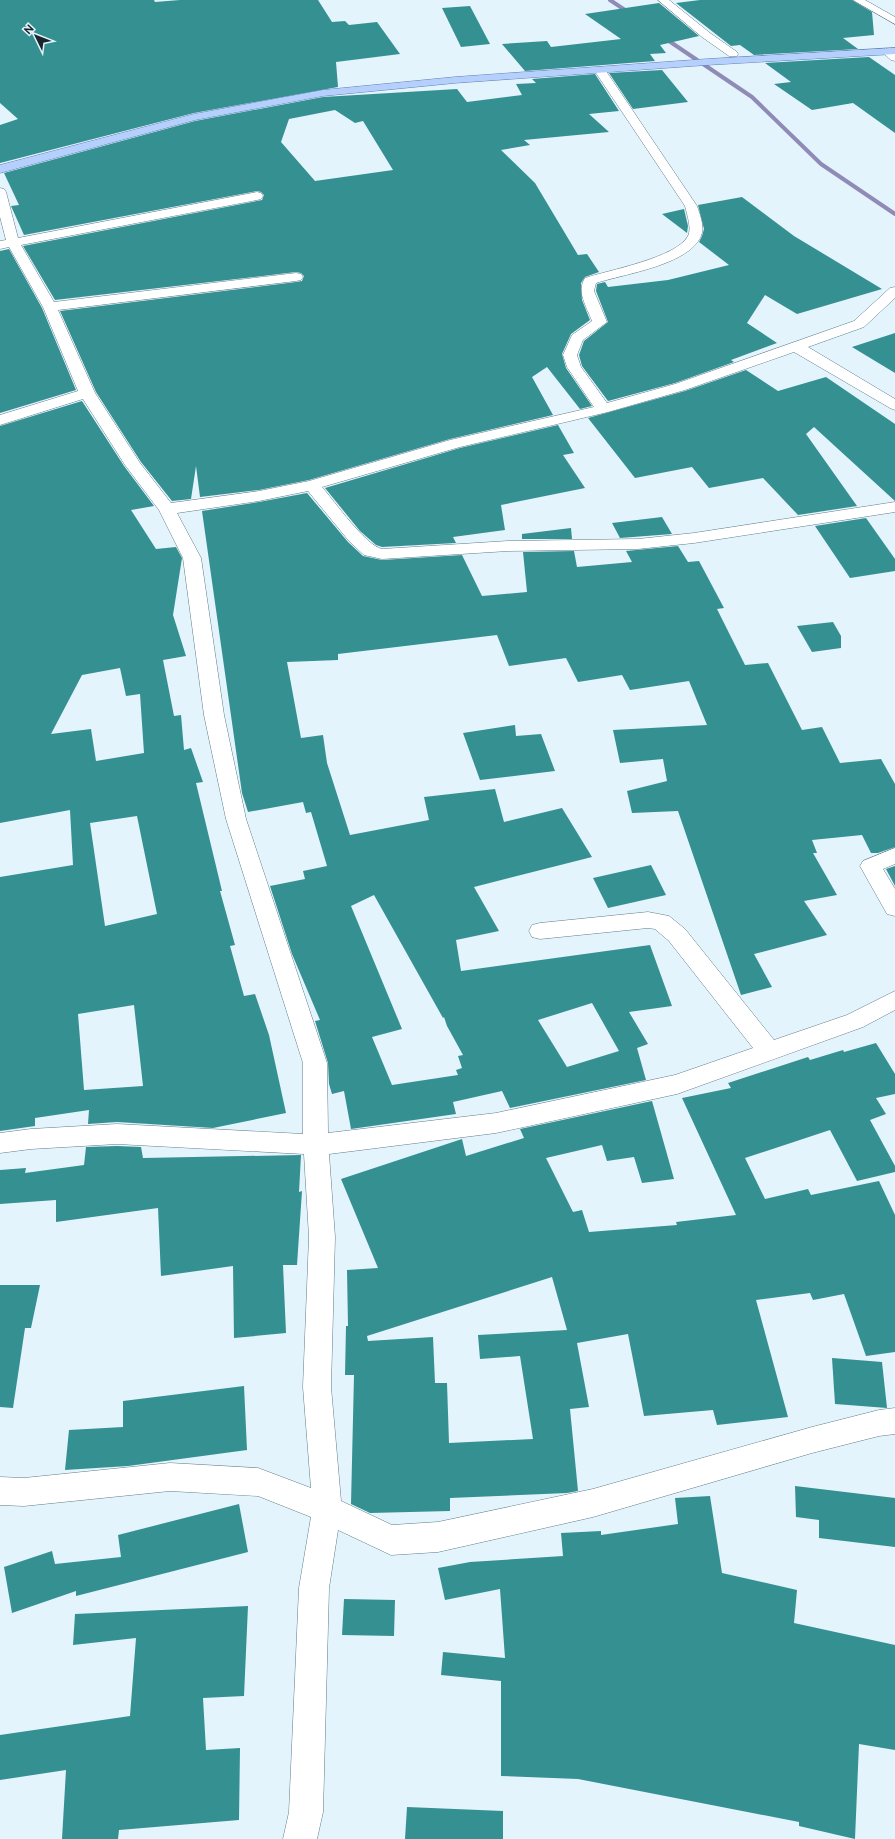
<svg xmlns="http://www.w3.org/2000/svg" width="895" height="1839" viewBox="0 0 895 1839" font-family="Raleway,sans-serif">
<style>
.lines{fill:none;stroke-linecap:round;stroke-linejoin:round}
.stream{stroke:#8f8ab6;stroke-width:4}
.building{fill:#359092;fill-rule:evenodd}
.minor-casing{stroke:#627c88;stroke-width:1}
.major-casing{stroke:#5e7fb2;stroke-width:1}
.minor{fill:#fff;fill-rule:evenodd}
.major{fill:#b5d0fd;fill-rule:evenodd}
</style>
<rect width="100%" height="100%" fill="#e3f4fd"/>
<g class="lines">
<g class="stream">
<polyline points="610,0 631,14"/>
<polyline points="663,37 752,97 821,164 895,214"/>
</g>
</g>
<g class="building">
<polygon points="0,0 154,0 155,2 180,0 318,0 332,22 345,21 349,25 377,22 400,54 336,62 338,87 194,113 0,163 0,125 18,119 0,103"/>
<polygon points="700,0 852,0 872,12 874,35 843,38 858,49 754,55 740,45 731,46 676,3"/>
<polygon points="659,3 699,36 660,45 666,53 650,54 655,61 525,71 502,44 547,41 551,47 621,39 585,14"/>
<polygon points="470,6 490,44 461,47 442,8"/>
<polygon points="869,57 895,75 895,133 853,103 812,110 774,84 791,82 765,63"/>
<polygon points="662,70 688,102 633,109 609,73"/>
<path d="M595 74 619 111 589 114 609 132 524 140 530 145 501 150 535 183 578 255 587 254 599 272 585 277 581 283 582 300 590 320 571 334 562 354 566 368 592 406 580 409 547 367 532 377 553 415 450 439 309 480 259 490 200 497 196 466 191 499 172 501 141 462 96 392 60 311 296 282 302 281 304 276 301 273 296 272 55 300 23 246 257 201 262 200 264 195 261 192 257 191 24 235 11 206 19 205 4 173 195 121 323 97 457 89 467 102 522 95 516 84 536 83 532 79ZM335 110 355 123 363 121 393 170 315 181 281 142 289 119Z"/>
<polygon points="742,197 794,236 882,289 797,314 765,295 747,323 777,343 731,360 734,362 675,383 608,401 582,366 579,355 584,341 608,322 596,291 597,284 605,282 608,287 668,280 729,265 699,242 702,236 704,229 698,205"/>
<polygon points="684,209 688,226 687,233 662,214"/>
<polygon points="9,249 42,308 76,390 0,413 0,251"/>
<polygon points="895,333 895,373 852,347"/>
<polygon points="746,370 778,391 826,377 895,424 895,501 814,427 806,434 857,506 798,515 763,478 709,488 692,467 635,478 588,418 685,391"/>
<path d="M82 401 124 466 154 506 131 510 156 549 176 547 182 558 173 615 186 656 163 660 174 716 181 715 184 750 191 748 203 782 196 783 222 891H220L235 945 230 946 244 996 255 994 269 1035 286 1113 213 1128 117 1122 88 1124 89 1110 35 1118V1126L0 1131V877L73 865 70 810 0 823V426ZM120 668 126 696 140 694 144 753 96 761 91 729 51 734 82 675ZM137 816 157 914 105 926 90 823ZM134 1005 143 1086 84 1090 78 1014Z"/>
<polygon points="558,425 574,453 563,455 585,488 501,505 505,530 453,537 456,543 382,547 376,545 360,531 325,488 460,448"/>
<path d="M307 493 348 542 363 556 382 560 462 555 482 596 527 592 523 552 574 551 577 567 632 562 626 551 678 546 688 562 699 561 724 608 717 609 745 665 768 663 802 730 822 727 840 763 881 759 895 784V847L878 853H871L862 835 812 840 817 853H813L837 895 804 901 827 935 754 954 772 987 741 995 678 811 632 813 627 791 667 781 663 759 620 763 613 730 707 725 689 681 630 690 622 675 578 682 566 658 509 666 497 635 338 654V660L287 662 301 738 323 735 327 763 350 835 429 820 424 797 495 789 504 822 562 808 592 857 474 887 499 931 456 940 461 971 650 945 672 1006 629 1012 648 1044 637 1048 646 1080 510 1108 502 1091 453 1102 456 1114 351 1129 344 1091 332 1094 329 1084 328 1063 315 1021 320 1020 292 954 270 886 305 879 303 871 327 866 311 812 306 813 303 802 248 812 242 793 202 511 259 502ZM374 895 443 1018 444 1017 447 1026 463 1055 458 1056 462 1068 456 1070 458 1075 392 1085 372 1037 402 1029 351 906ZM592 1003 619 1051 567 1067 538 1020Z"/>
<polygon points="662,517 672,534 620,538 612,523"/>
<polygon points="866,518 895,559 895,571 850,578 815,526"/>
<polygon points="571,528 572,539 522,539 522,534"/>
<polygon points="833,622 841,636 841,648 812,652 797,626"/>
<polygon points="515,725 516,736 541,734 555,771 480,780 463,733"/>
<polygon points="651,865 666,895 608,908 593,878"/>
<polygon points="895,866 895,886 886,869"/>
<path d="M876 1043 895 1074V1094L876 1098 886 1114 870 1120 895 1166V1172L857 1181 830 1130 745 1158 765 1199 808 1189 811 1195 879 1181 895 1215V1352L866 1356 844 1294 813 1300 810 1293 756 1300 788 1417 717 1425 713 1410 644 1416 628 1334 577 1343 589 1407 570 1409 578 1491 567 1493 450 1498V1511L370 1513 351 1504 354 1375H345L346 1326H348L347 1270 378 1268 341 1179 462 1139 466 1156 524 1138 520 1129 652 1101 674 1179 642 1183 634 1157 607 1161 602 1145 546 1158 573 1212 582 1210 589 1232 677 1225 676 1222 736 1215 682 1098 731 1088 728 1083 808 1057 810 1060 843 1050 844 1052ZM552 1277 567 1330 478 1335 480 1359 520 1356 533 1439 449 1443 447 1383H435L433 1337 368 1341 367 1336Z"/>
<polygon points="117,1146 141,1147 143,1158 301,1155 299,1192 302,1191 297,1265 283,1265 286,1333 234,1338 233,1266 161,1276 158,1208 56,1222 56,1200 0,1204 0,1170 26,1168 25,1173 84,1165 86,1147"/>
<polygon points="0,1285 40,1285 31,1328 25,1328 13,1408 0,1407"/>
<polygon points="832,1358 882,1362 887,1408 835,1404"/>
<polygon points="244,1386 247,1450 128,1466 65,1470 69,1430 123,1427 123,1401"/>
<polygon points="795,1486 895,1498 895,1547 819,1538 819,1520 796,1517"/>
<polygon points="710,1496 722,1573 797,1590 794,1623 895,1645 895,1750 859,1744 855,1839 799,1826 799,1822 578,1779 501,1776 501,1681 441,1675 443,1652 505,1658 500,1589 445,1600 438,1568 470,1562 563,1556 561,1533 601,1531 601,1535 678,1524 675,1498"/>
<polygon points="239,1504 248,1552 76,1596 76,1591 12,1613 4,1567 52,1551 55,1564 121,1557 118,1535"/>
<polygon points="344,1599 395,1600 394,1636 342,1635"/>
<polygon points="248,1606 244,1696 203,1698 206,1750 240,1748 239,1820 119,1830 118,1839 62,1839 66,1770 0,1780 0,1735 130,1716 136,1638 73,1645 75,1614"/>
<polygon points="407,1807 503,1811 503,1839 405,1839"/>
</g>
<g class="lines">
<defs>
<g id="minor">
<polygon points="658,0 669,0 710,33 737,52 738,54 737,56 729,56 702,37"/>
<polygon points="853,0 865,0 895,17 895,24"/>
<polygon points="887,49 895,53 895,61 891,60 882,52"/>
<path d="M600 67 604 68 697 206C700 215 705 227 701 236 689 265 624 274 596 283L594 291 607 322 583 340 577 355 581 367 607 403 675 384 854 321 890 288 895 287V298L864 327 808 347 895 399V410L890 408 794 352 685 390 608 412 460 447 322 487C335 502 365 545 382 549L508 541 638 539 694 533 895 502V512L694 543 638 549 508 551 382 559 364 555 349 541 308 491 259 501 177 513 201 558 224 715 246 819 327 1063 328 1133 496 1113 675 1075 753 1048 669 941 655 929 648 928 540 939 532 937 529 931 532 925 540 923 648 912 669 916 685 929 774 1040 847 1015 895 991V1010L863 1027 677 1094 496 1133 329 1154 335 1237 331 1387 341 1501 392 1525 438 1522 593 1489 812 1427 879 1410 895 1408V1434L879 1436 812 1453 593 1517 438 1552 391 1555 338 1530 329 1588 323 1812 317 1839H283L289 1812 299 1588 311 1517 258 1496 170 1491 24 1506 0 1505V1477L24 1478 170 1463 258 1468 311 1488 303 1387 309 1237 304 1154 117 1144 31 1149 0 1153V1133L31 1129 117 1124 303 1134V1063L226 819 204 715 183 558 159 510 125 465 83 399 0 425V415L78 391 43 307 9 247 0 249V241L6 240 0 217V188L4 189 6 192 18 238 257 192 261 193 263 196 261 199 257 200 21 245 54 302 296 273 301 274 303 277 301 280 296 281 58 310 95 393 140 463 171 503 259 491 309 481 450 440 594 407 567 367 563 355 572 335 592 321C587 307 576 292 585 278 609 270 676 258 688 236 692 228 687 215 685 206L594 70Z"/>
<polygon points="895,848 895,864 883,869 895,889 895,916 887,914 860,866 863,861"/>
</g>
<polygon id="major" points="895,48 895,54 707,65 455,83 323,96 195,120 0,173 0,165 194,114 323,90 455,77 707,59"/>
</defs>
<use href="#minor" class="minor-casing"/>
<use href="#major" class="major-casing"/>
<use href="#minor" class="minor"/>
<use href="#major" class="major"/>
</g>
<g transform="translate(36 36) rotate(313)" stroke="#e3f4fd" stroke-width="3" paint-order="stroke">
<path d="M0-3L7 15L0 10L-7 15Z" fill="#1a252a"/>
<text y="-6" font-size="11" font-weight="bold" text-anchor="middle" fill="#1a252a">N</text>
</g>
</svg>
